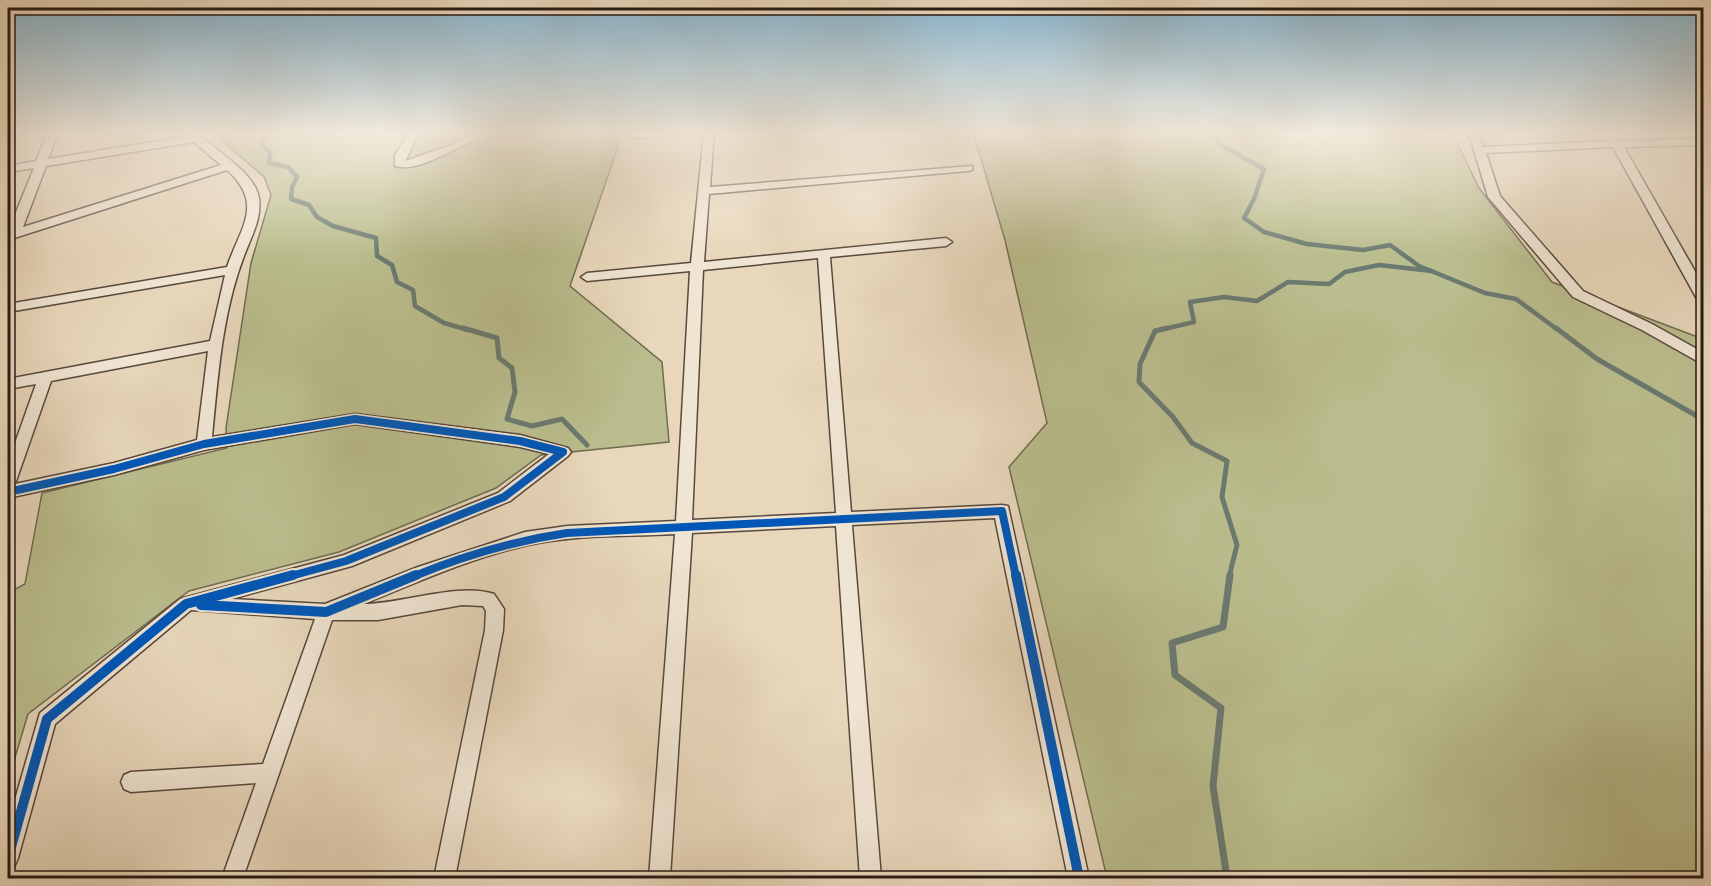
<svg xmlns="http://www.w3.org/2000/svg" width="1711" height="886" viewBox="0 0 1711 886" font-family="Cardo,serif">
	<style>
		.green { fill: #babd8d; stroke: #706c51; stroke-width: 1.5 }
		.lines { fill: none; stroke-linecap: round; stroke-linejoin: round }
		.stream-far2 { stroke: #6b7a70; stroke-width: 4.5 }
		.stream-far1 { stroke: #6b7a70; stroke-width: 5 }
		.stream { stroke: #6b7a70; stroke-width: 7 }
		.street-casing { stroke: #57493e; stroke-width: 3 }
		.street { fill: #f0e5d3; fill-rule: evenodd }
		.cycleway-far1-casing { stroke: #f0e5d3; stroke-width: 11 }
		.cycleway-casing { stroke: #f0e5d3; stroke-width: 14 }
		.cycleway-far1 { stroke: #0057b8; stroke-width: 8 }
		.cycleway { stroke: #0057b8; stroke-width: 10 }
	</style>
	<rect width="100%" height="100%" fill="#e8d7bb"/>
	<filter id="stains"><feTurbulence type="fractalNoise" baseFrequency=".00333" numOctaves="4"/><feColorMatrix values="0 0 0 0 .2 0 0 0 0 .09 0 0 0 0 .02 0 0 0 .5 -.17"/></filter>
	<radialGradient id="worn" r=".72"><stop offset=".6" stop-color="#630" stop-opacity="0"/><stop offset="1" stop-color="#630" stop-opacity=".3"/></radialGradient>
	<g class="green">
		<polygon points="212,132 620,132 618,147 570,286 662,362 669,442 541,455 496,488 339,552 189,591 28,714 8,781 8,593 25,584 42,493 227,448 226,428 251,263 271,195 264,177"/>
		<polygon points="973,132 1452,132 1479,188 1552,282 1703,339 1703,878 1107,878 1009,467 1047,423 1005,240"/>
	</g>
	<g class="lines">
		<g class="stream-far2">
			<polyline points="264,132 262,144 270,153 269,163 288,167 297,177 292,187 291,199 309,205 317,217 333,226 376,238 377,256 392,265 397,282 413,290 415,306 444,323 468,330"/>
			<polyline points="1215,132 1219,144 1264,169 1254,199 1244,218 1264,232 1307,244 1363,250 1390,245 1419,266 1485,293 1516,299 1558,330"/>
			<polyline points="1160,330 1194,322 1190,302 1224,297 1257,301 1288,282 1329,284 1345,272 1379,265 1432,271"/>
		</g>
		<g class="stream-far1">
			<polyline points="463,328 497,338 499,358 512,368 515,392 507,419 532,426 562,419 587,445"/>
			<polyline points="1167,328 1155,331 1140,364 1139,382 1173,417 1192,443 1227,461 1222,497 1237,545 1229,577"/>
			<polyline points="1556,328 1597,359 1704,420"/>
		</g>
		<polyline class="stream" points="1227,878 1213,786 1221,708 1175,675 1172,643 1223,627 1230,575"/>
		<defs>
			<g id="street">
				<path d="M48,132H58L48,159L189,136L186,132H197C214,150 251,170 258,194C264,215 251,237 244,256C222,313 218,377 212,437L355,414L520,435L568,448L571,452L568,456L510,501L352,566L231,599L325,604L418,567L525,532L567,526L676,521L690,271L587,281L581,277L587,273L691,263L704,132H714L710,187L972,166V170L968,171L709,194L704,262L946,238L952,242L946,246L830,257L851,512L1002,505L1008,506L1089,878H1068L995,518L852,525L881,878H860L836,526L692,533L670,878H649L675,534C626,537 572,534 524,546C468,559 416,583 363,604C401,604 460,582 494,594L504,609L503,630L455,878H434L485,630L486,611L483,606L462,605L378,620H332L243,878H222L256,783L131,792L124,789L121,782L124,775L131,772L263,764L315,619L191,610L55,724L18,858L15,865L8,868V824L40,713L180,599L344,555L498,493L549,454L520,447L355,424L204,450L114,475L8,498V463L36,384L8,389V379L210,341L225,275L8,312V304L227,267C240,228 265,204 227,170L8,240V232L34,168L8,172V166L36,161ZM194,142L221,165L23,227L46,166ZM818,258L836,513L692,520L703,270ZM208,351L197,440L114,463L15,484L51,381Z"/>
				<path d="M410,132H420L405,161L449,146L472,134L510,132C502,139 489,136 479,139C455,146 421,173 395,166V155Z"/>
				<polygon points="683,132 678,135 635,138 630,135 634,132"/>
				<polygon points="1466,132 1477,132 1483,147 1610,141 1605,132 1615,132 1620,141 1704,139 1704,145 1624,147 1704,287 1704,303 1697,299 1613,147 1486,153 1500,196 1583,291 1652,324 1704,353 1704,365 1642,330 1573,297 1488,197 1470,137"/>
			</g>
		</defs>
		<use href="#street" class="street-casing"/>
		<use href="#street" class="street"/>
		<defs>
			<g id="cycleway-far1">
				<polyline points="8,492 114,469 204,444 355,419 520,441 563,452 504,497 346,561 287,577"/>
				<path d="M412,577C462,556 513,541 567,533L1002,511L1016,577"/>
			</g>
			<g id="cycleway">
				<polyline points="1016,575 1079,878"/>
				<polyline points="201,605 326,612 416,575"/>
				<polyline points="8,858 47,719 186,604 293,575"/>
			</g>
		</defs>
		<use href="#cycleway-far1" class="cycleway-far1-casing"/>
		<use href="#cycleway" class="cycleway-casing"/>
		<use href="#cycleway-far1" class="cycleway-far1"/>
		<use href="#cycleway" class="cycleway"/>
	</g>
	<linearGradient id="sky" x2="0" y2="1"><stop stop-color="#88b6d0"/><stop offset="0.52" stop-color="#f5ede0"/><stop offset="1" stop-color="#f5ede0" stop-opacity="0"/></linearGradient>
	<rect width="1711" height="256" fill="url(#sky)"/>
	<rect width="1711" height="886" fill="none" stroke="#e8d7bb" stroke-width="30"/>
	<rect x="9" y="9" width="1693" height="868" fill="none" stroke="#271a15" stroke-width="3"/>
	<rect x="15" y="15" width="1681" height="856" fill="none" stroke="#271a15" stroke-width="1.5"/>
	<rect width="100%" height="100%" filter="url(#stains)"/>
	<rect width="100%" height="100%" fill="url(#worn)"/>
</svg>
